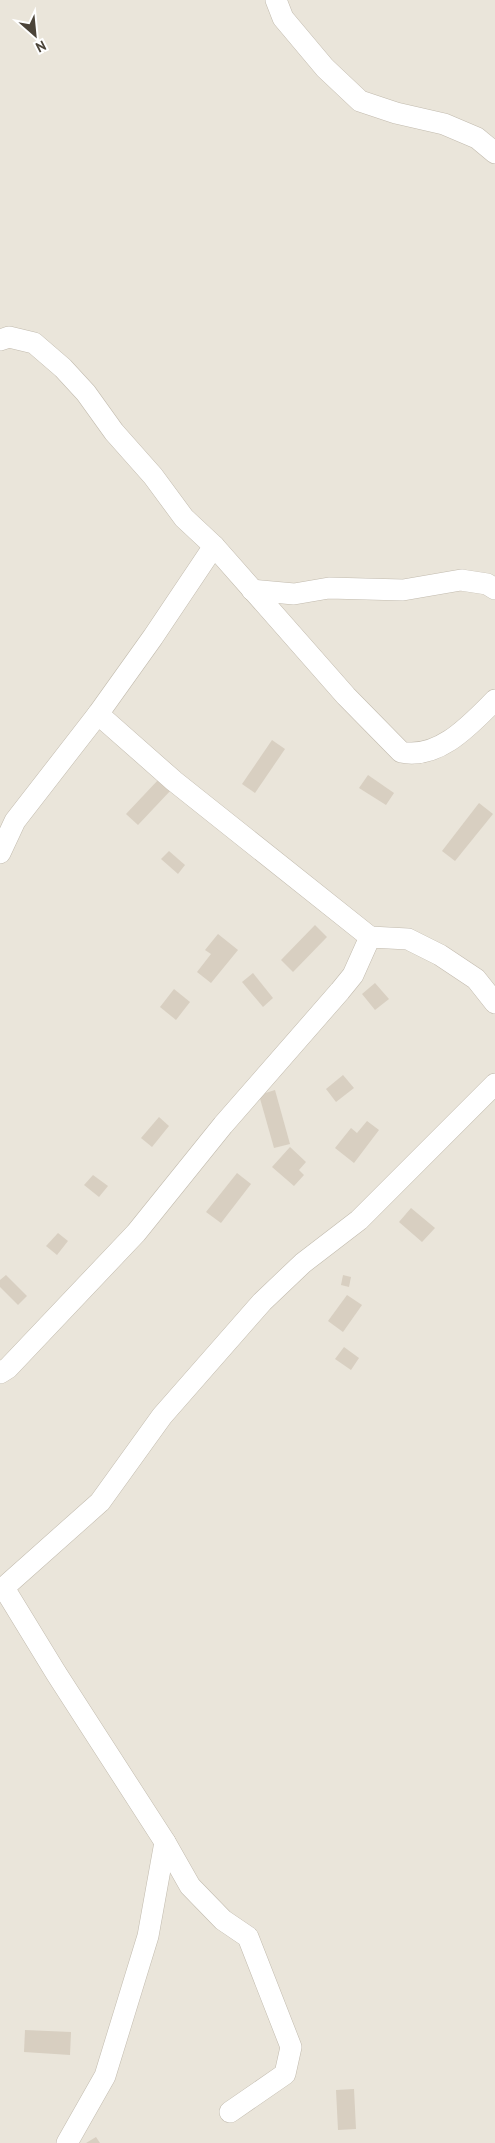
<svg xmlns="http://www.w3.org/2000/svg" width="495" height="2143" viewBox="0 0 495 2143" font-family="'PT Sans',sans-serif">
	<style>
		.residential { fill: #eae5da }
		.building { fill: #d8cfc1 }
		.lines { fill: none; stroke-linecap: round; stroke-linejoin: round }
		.minor-casing { stroke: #c2bbae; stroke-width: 22 }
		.minor { stroke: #fff; stroke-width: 21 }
	</style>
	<rect width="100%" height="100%" fill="#f6f3ec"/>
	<rect class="residential" x="0" y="0" width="495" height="2143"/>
	<g class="building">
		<polygon points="272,740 285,749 255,793 242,784"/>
		<polygon points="368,775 394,793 386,805 359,788"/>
		<polygon points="159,779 171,790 138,825 126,814"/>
		<polygon points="479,803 493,814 455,861 442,851"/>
		<polygon points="169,851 185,865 178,874 161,859"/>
		<polygon points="315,925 327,937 293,972 281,960"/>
		<polygon points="218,934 238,950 211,983 197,972 211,954 205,950"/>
		<polygon points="253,973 273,998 263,1007 242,982"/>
		<polygon points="375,983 389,999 375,1010 362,994"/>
		<polygon points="174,989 190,1002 176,1020 160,1007"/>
		<polygon points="343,1075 354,1088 336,1102 326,1089"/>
		<polygon points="275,1090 290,1144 274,1148 259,1095"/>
		<polygon points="159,1117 169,1126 152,1147 141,1138"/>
		<polygon points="367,1121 379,1130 354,1163 335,1148 351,1128 357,1133"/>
		<polygon points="290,1147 306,1162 299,1170 304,1175 294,1186 272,1167"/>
		<polygon points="237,1173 251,1184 221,1223 206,1212"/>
		<polygon points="93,1175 108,1186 99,1197 84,1185"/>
		<polygon points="411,1208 435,1228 422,1242 399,1222"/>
		<polygon points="58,1233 68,1241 57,1255 46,1246"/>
		<polygon points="6,1275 27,1296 18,1305 0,1287 0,1280"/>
		<polygon points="343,1275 351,1277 349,1287 341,1285"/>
		<polygon points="347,1295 362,1305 343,1332 328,1321"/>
		<polygon points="344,1347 359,1358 351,1370 335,1359"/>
		<polygon points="25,2030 71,2032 70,2055 24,2052"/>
		<polygon points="354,2089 356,2129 338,2130 336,2090"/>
		<polygon points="96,2137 100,2143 86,2143"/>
	</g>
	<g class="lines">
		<defs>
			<g id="minor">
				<polyline points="276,0 283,18 325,68 360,101 396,113 444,124 477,138 495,153"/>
				<path d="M0,340L9,337L34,343L63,368L86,393L114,432L153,476L184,518L214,546L346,696L401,752C439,760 471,724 495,700"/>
				<polyline points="252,590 294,594 329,588 403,590 461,580 487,584 495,589"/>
				<polyline points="98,714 174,781 370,937"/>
				<polyline points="0,853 15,821 98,714 153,637 214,546"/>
				<polyline points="0,1373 8,1368 136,1233 223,1125 340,991 353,975 370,937 408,939 440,955 476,979 495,1003"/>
				<polyline points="4,1588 56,1673 165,1842 190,1886 223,1920 248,1937 291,2047 285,2074 230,2112"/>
				<polyline points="0,1591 100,1502 162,1416 262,1302 303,1263 359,1220 495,1084"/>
				<polyline points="67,2143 105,2076 148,1936 165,1842"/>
			</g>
		</defs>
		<use href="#minor" class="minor-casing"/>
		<use href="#minor" class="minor"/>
	</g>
	<g transform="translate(35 35) rotate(153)" stroke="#ffffff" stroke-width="4" paint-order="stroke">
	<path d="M0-4L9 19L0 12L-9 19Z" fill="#4b4439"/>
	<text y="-8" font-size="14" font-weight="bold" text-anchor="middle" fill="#4b4439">N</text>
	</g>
</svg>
